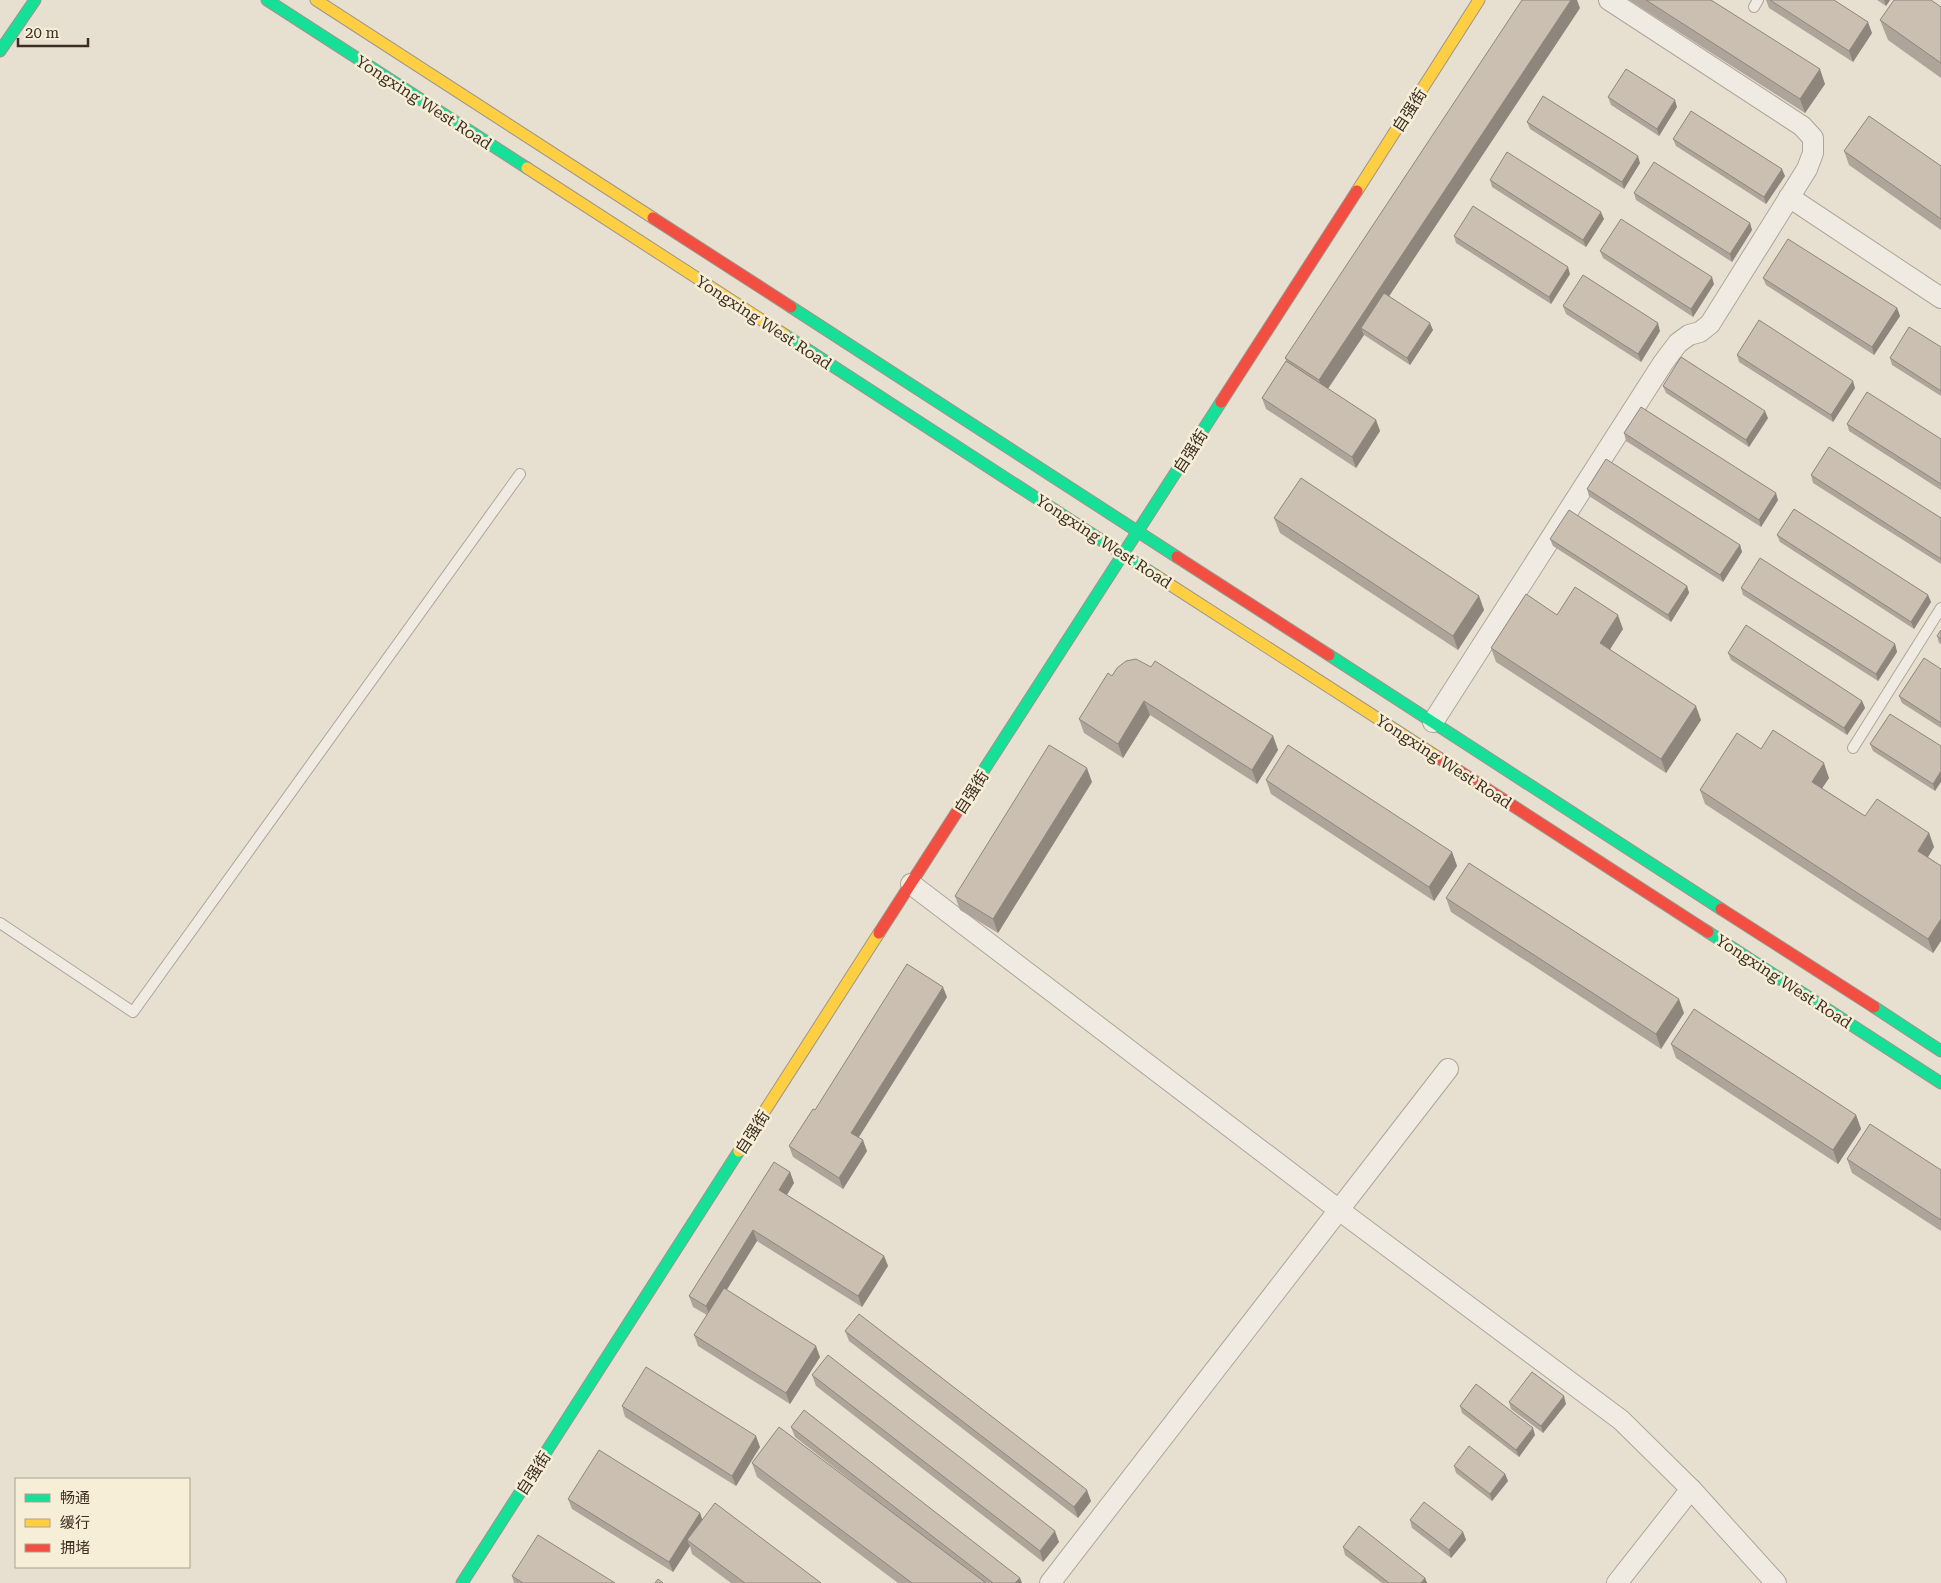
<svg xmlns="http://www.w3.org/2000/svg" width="1941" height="1583" viewBox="0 0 1941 1583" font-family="'Roboto Serif','Noto Sans SC',serif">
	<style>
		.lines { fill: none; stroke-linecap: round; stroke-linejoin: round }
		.lane-casing { stroke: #ada599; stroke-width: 12 }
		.street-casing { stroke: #ada599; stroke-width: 22 }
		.fast-casing { stroke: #9c958a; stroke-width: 13 }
		.slow-casing { stroke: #9c958a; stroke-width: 13 }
		.jam-casing { stroke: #9c958a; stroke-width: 13 }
		.lane { stroke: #efebe3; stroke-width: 10 }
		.street { stroke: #efebe3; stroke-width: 20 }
		.fast { stroke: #16e098; stroke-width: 11 }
		.slow { stroke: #ffcf43; stroke-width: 11 }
		.jam { stroke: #f24e42; stroke-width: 11 }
		.wall { fill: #afa499 }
		.shaded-wall { fill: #8e867d }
		.building { fill: #cbbfb2; stroke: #8e867d }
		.labels { text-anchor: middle; stroke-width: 5; stroke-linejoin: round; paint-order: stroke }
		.street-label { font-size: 16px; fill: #3d2e20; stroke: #f7eed8 }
	</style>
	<rect width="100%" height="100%" fill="#e7e0d1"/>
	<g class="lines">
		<defs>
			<g id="lane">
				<polyline points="1754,7 1758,0"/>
				<polyline points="1853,748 1941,608"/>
				<polyline points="0,923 133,1012 520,474"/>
			</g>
			<g id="street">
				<polyline points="1789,197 1941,298"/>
				<polyline points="1433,722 1663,363 1678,343 1689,335 1700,332 1710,324 1807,169 1813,153 1813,138 1802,126 1609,0"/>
				<polyline points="911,884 1339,1210 1621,1420 1691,1489 1776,1583"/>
				<polyline points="1050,1583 1448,1069"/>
				<polyline points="1617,1583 1691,1489"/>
			</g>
			<g id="fast">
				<polyline points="267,0 527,168"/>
				<polyline points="0,51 35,0"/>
				<polyline points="791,307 1177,557"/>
				<polyline points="785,335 1155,575"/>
				<polyline points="1329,655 1721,909"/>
				<polyline points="980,776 1221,402"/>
				<polyline points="1708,932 1941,1083"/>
				<polyline points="1874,1007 1941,1051"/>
				<polyline points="462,1583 739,1151"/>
			</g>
			<g id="slow">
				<polyline points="316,0 653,218"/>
				<polyline points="527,168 785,335"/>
				<polyline points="1357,191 1479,0"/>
				<polyline points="1155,575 1439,758"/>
				<polyline points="739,1151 879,933"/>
			</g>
			<g id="jam">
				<polyline points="653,218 791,307"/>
				<polyline points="1221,402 1357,191"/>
				<polyline points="1177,557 1329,655"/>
				<polyline points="1439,758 1708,932"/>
				<polyline points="1721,909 1874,1007"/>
				<polyline points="879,933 980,776"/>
			</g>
		</defs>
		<use href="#lane" class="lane-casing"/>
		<use href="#street" class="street-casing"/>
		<use href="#fast" class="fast-casing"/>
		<use href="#slow" class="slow-casing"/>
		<use href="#jam" class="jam-casing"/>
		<use href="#lane" class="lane"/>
		<use href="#street" class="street"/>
		<use href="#fast" class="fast"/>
		<use href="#slow" class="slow"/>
		<use href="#jam" class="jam"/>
	</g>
	<g class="wall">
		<polygon points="1629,0 1711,0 1825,84 1805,113"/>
		<polygon points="1766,0 1834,0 1872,33 1853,62 1769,8"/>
		<polygon points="1877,0 1890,0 1886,6"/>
		<polygon points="1941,7 1941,78 1888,40 1880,20"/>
		<polygon points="1580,8 1389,296 1433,330 1410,365 1364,335 1328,389 1376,420 1380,431 1356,468 1266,409 1262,398 1286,361 1285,358"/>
		<polygon points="1608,97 1677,107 1659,136 1611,105"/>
		<polygon points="1527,122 1640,163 1624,189 1530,129"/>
		<polygon points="1673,139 1785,176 1766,204 1676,146"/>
		<polygon points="1844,151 1941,166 1941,230 1849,165"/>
		<polygon points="1490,180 1604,219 1586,247 1492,187"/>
		<polygon points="1634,193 1750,223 1752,230 1732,262 1636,200"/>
		<polygon points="1454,236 1570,274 1551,304 1456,243"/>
		<polygon points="1600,251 1714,284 1693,317 1603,258"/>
		<polygon points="1763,278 1897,308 1900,316 1874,355 1766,285"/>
		<polygon points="1563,306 1660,331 1641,362 1566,314"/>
		<polygon points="1941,347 1941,396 1892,365 1890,358"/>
		<polygon points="1737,355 1855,388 1833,422 1739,362"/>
		<polygon points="1663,386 1768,418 1749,447 1666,393"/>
		<polygon points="1847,424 1941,439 1941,490 1849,431"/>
		<polygon points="1624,433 1778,500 1761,527 1626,441"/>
		<polygon points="1811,475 1941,518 1941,564 1813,483"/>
		<polygon points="1587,489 1740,545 1742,552 1723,582 1589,496"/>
		<polygon points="1274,518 1479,596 1484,610 1458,650 1280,533"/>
		<polygon points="1777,535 1928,595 1931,602 1914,629 1780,542"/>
		<polygon points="1550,539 1687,586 1689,593 1671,622 1553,546"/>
		<polygon points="1741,588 1895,644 1897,652 1878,681 1743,595"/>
		<polygon points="1557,615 1623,629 1610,649 1701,720 1666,773 1496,662 1491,648"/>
		<polygon points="1941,630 1941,644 1939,643 1937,636"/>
		<polygon points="1728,653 1862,701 1865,708 1847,735 1731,660"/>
		<polygon points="1941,669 1941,728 1902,703 1899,696"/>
		<polygon points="1112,676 1273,736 1278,750 1257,784 1150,715 1123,758 1084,733 1079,719"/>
		<polygon points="1870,744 1941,746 1935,791 1873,751"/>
		<polygon points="1761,749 1829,778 1822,788 1865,816 1929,833 1934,847 1928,857 1941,866 1941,941 1933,953 1705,804 1700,790"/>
		<polygon points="1266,780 1452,852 1457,866 1434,901 1271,794"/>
		<polygon points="1092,782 998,933 960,910 955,896"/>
		<polygon points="1446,898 1684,1013 1661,1049 1451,912"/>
		<polygon points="947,997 859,1137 867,1151 843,1189 793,1157 789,1146 815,1110"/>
		<polygon points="1671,1044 1856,1115 1861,1129 1838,1164 1676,1058"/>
		<polygon points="1847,1159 1941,1170 1941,1231 1852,1173"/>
		<polygon points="790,1172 794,1183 787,1195 884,1256 888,1266 862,1307 757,1241 726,1290 820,1357 790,1404 698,1346 694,1335 707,1315 693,1307 689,1296"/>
		<polygon points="845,1331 1091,1501 1078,1518 849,1341"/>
		<polygon points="812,1375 1059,1542 1043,1562 816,1386"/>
		<polygon points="1509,1402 1566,1404 1543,1433 1511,1409"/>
		<polygon points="622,1406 760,1447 736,1486 625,1417"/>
		<polygon points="1460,1406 1535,1435 1519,1457 1462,1413"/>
		<polygon points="791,1427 1022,1583 898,1583 757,1477 752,1463 885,1507 795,1437"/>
		<polygon points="1454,1466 1505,1474 1508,1481 1492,1501 1456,1473"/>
		<polygon points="568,1499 700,1513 702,1520 821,1583 731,1583 692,1554 690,1546 673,1572 572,1509"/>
		<polygon points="1410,1520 1463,1532 1466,1540 1451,1558 1412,1528"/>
		<polygon points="1343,1547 1425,1578 1427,1583 1382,1583 1345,1555"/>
		<polygon points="512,1576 615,1583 514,1583"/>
	</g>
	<g class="shaded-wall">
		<polygon points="1571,0 1577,0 1580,8 1366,331 1361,328 1364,335 1324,394 1319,380"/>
		<polygon points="1884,0 1890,0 1886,6"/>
		<polygon points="1868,22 1872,33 1853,62 1849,51"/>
		<polygon points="1820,69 1825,84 1805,113 1800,99"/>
		<polygon points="1675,100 1677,107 1659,136 1657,129"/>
		<polygon points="1638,156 1640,163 1624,189 1622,182"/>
		<polygon points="1782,169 1785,176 1766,204 1764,197"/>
		<polygon points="1601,212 1604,219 1586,247 1583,240"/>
		<polygon points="1750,223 1752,230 1732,262 1730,254"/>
		<polygon points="1568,267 1570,274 1551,304 1549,297"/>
		<polygon points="1712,277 1714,284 1693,317 1691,309"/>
		<polygon points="1897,308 1900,316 1874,355 1872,347"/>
		<polygon points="1430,323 1433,330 1410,365 1407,358"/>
		<polygon points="1658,323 1660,331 1641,362 1638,354"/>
		<polygon points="1853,381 1855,388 1833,422 1831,415"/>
		<polygon points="1765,411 1768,418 1749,447 1746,440"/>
		<polygon points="1376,420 1380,431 1356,468 1352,457"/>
		<polygon points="1776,493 1778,500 1761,527 1759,520"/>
		<polygon points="1740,545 1742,552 1723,582 1720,575"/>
		<polygon points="1687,586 1689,593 1671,622 1668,615"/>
		<polygon points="1928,595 1931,602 1914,629 1911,622"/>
		<polygon points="1479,596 1484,610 1458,650 1453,636"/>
		<polygon points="1618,615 1623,629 1605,657 1600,643"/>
		<polygon points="1895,644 1897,652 1878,681 1876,674"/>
		<polygon points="1144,701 1150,715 1123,758 1118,744"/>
		<polygon points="1862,701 1865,708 1847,735 1844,728"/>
		<polygon points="1696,706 1701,720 1666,773 1661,759"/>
		<polygon points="1273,736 1278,750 1257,784 1252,770"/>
		<polygon points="1824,763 1829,778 1817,796 1812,782"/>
		<polygon points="1087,768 1092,782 998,933 993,919"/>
		<polygon points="1941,771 1941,782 1935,791 1933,784"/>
		<polygon points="1929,833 1934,847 1923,865 1918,851"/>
		<polygon points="1452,852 1457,866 1434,901 1429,887"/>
		<polygon points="1941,919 1941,941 1933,953 1928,939"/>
		<polygon points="943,987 947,997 855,1143 851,1133"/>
		<polygon points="1679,999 1684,1013 1661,1049 1656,1034"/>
		<polygon points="1856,1115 1861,1129 1838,1164 1833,1150"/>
		<polygon points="863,1140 867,1151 843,1189 839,1178"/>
		<polygon points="790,1172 794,1183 783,1201 779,1190"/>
		<polygon points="753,1230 757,1241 710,1317 706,1306"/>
		<polygon points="884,1256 888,1266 862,1307 858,1296"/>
		<polygon points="816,1346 820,1357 790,1404 786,1393"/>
		<polygon points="1564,1396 1566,1404 1543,1433 1541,1426"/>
		<polygon points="1533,1428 1535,1435 1519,1457 1516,1450"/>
		<polygon points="756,1436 760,1447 736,1486 732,1476"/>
		<polygon points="1505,1474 1508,1481 1492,1501 1490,1494"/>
		<polygon points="1087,1490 1091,1501 1078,1518 1074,1507"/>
		<polygon points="700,1513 704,1524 687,1540 690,1546 673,1572 669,1562"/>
		<polygon points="1055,1531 1059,1542 1043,1562 1040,1551"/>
		<polygon points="1463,1532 1466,1540 1451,1558 1449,1550"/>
		<polygon points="1020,1578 1022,1583 1015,1583"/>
		<polygon points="1425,1578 1427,1583 1421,1583"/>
	</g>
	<g class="building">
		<polygon points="1522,0 1571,0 1319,380 1285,358"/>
		<polygon points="1646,0 1711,0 1820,69 1800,99"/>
		<polygon points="1770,0 1834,0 1868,22 1849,51"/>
		<polygon points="1894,0 1931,0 1941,7 1941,63 1880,20"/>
		<polygon points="1626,69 1675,100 1657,129 1608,97"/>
		<polygon points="1543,96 1638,156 1622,182 1527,122"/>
		<polygon points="1691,111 1782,169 1764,197 1673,139"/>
		<polygon points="1869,116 1941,166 1941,219 1844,151"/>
		<polygon points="1507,152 1601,212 1583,240 1490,180"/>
		<polygon points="1654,162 1750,223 1730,254 1634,193"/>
		<polygon points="1473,206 1568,267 1549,297 1454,236"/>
		<polygon points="1621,219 1712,277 1691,309 1600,251"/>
		<polygon points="1788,239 1897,308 1872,347 1763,278"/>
		<polygon points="1583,275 1658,323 1638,354 1563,306"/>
		<polygon points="1384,293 1430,323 1407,358 1361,328"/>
		<polygon points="1759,320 1853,381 1831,415 1737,355"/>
		<polygon points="1909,327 1941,347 1941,391 1890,358"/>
		<polygon points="1681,357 1765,411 1746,440 1663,386"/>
		<polygon points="1286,361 1376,420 1352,457 1262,398"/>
		<polygon points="1867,392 1941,439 1941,484 1847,424"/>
		<polygon points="1641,407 1776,493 1759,520 1624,433"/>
		<polygon points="1829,447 1941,518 1941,559 1811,475"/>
		<polygon points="1606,459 1740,545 1720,575 1587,489"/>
		<polygon points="1301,478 1479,596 1453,636 1274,518"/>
		<polygon points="1794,509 1928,595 1911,622 1777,535"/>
		<polygon points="1569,510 1687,586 1668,615 1550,539"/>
		<polygon points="1760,558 1895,644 1876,674 1741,588"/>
		<polygon points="1575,587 1618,615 1600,643 1696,706 1661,759 1491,648 1526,594 1557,615"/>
		<polygon points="1746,625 1862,701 1844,728 1728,653"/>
		<polygon points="1941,630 1941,639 1937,636"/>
		<polygon points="1924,658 1941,669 1941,723 1899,696"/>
		<polygon points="1136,659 1151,667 1155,661 1273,736 1252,770 1144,701 1118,744 1079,719 1108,673 1112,676 1117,668 1126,661"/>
		<polygon points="1890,714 1941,746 1941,771 1933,784 1870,744"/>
		<polygon points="1773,730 1824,763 1812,782 1865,816 1877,799 1929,833 1918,851 1941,866 1941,919 1928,939 1700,790 1737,733 1761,749"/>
		<polygon points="1049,745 1087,768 993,919 955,896"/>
		<polygon points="1288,745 1452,852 1429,887 1266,780"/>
		<polygon points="1469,863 1679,999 1656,1034 1446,898"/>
		<polygon points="907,964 943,987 851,1133 863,1140 839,1178 789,1146 813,1109 815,1110"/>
		<polygon points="1694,1009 1856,1115 1833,1150 1671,1044"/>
		<polygon points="1870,1124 1941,1170 1941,1220 1847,1159"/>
		<polygon points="774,1162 790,1172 779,1190 884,1256 858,1296 753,1230 706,1306 689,1296"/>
		<polygon points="724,1288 816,1346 786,1393 694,1335"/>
		<polygon points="859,1314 1087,1490 1074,1507 845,1331"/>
		<polygon points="828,1355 1055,1531 1040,1551 812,1375"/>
		<polygon points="646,1367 756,1436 732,1476 622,1406"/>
		<polygon points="1532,1372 1564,1396 1541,1426 1509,1402"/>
		<polygon points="1476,1384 1533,1428 1516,1450 1460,1406"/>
		<polygon points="804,1410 1020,1578 1015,1583 993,1583 791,1427"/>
		<polygon points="779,1427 986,1583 912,1583 752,1463"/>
		<polygon points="1469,1446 1505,1474 1490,1494 1454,1466"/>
		<polygon points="599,1450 700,1513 669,1562 568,1499"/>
		<polygon points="1424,1502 1463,1532 1449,1550 1410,1520"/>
		<polygon points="715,1503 821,1583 745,1583 687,1540"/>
		<polygon points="1359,1526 1425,1578 1421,1583 1389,1583 1343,1547"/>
		<polygon points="538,1535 615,1583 523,1583 512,1576"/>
		<polygon points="658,1579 663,1583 655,1583"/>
	</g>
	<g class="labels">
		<g class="street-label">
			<text transform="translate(424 102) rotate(33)" y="6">Yongxing West Road</text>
			<text transform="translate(1409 110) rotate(-57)" y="6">自强街</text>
			<text transform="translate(764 322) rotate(33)" y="6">Yongxing West Road</text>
			<text transform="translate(1190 451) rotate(-57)" y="6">自强街</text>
			<text transform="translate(1104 541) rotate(33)" y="6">Yongxing West Road</text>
			<text transform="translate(1444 761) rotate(33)" y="6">Yongxing West Road</text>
			<text transform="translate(971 792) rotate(-57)" y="6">自强街</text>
			<text transform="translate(1784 981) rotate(33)" y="6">Yongxing West Road</text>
			<text transform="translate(752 1132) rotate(-57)" y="6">自强街</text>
			<text transform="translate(533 1473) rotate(-57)" y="6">自强街</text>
		</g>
	</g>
	<rect x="15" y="1478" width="175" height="90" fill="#f7eed8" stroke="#ada18e"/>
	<rect x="25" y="1494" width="25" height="8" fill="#16e098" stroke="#ada18e"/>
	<text x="60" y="1503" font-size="15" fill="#3d2e20">畅通</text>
	<rect x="25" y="1519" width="25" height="8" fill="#ffcf43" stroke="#ada18e"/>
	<text x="60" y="1528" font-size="15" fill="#3d2e20">缓行</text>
	<rect x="25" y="1544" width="25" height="8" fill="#f24e42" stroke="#ada18e"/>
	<text x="60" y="1553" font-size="15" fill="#3d2e20">拥堵</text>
	<path d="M18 38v8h70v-8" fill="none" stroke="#3d2e20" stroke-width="2.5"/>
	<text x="25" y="38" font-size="15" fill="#3d2e20" stroke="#f7eed8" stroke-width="4" paint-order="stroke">20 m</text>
</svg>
